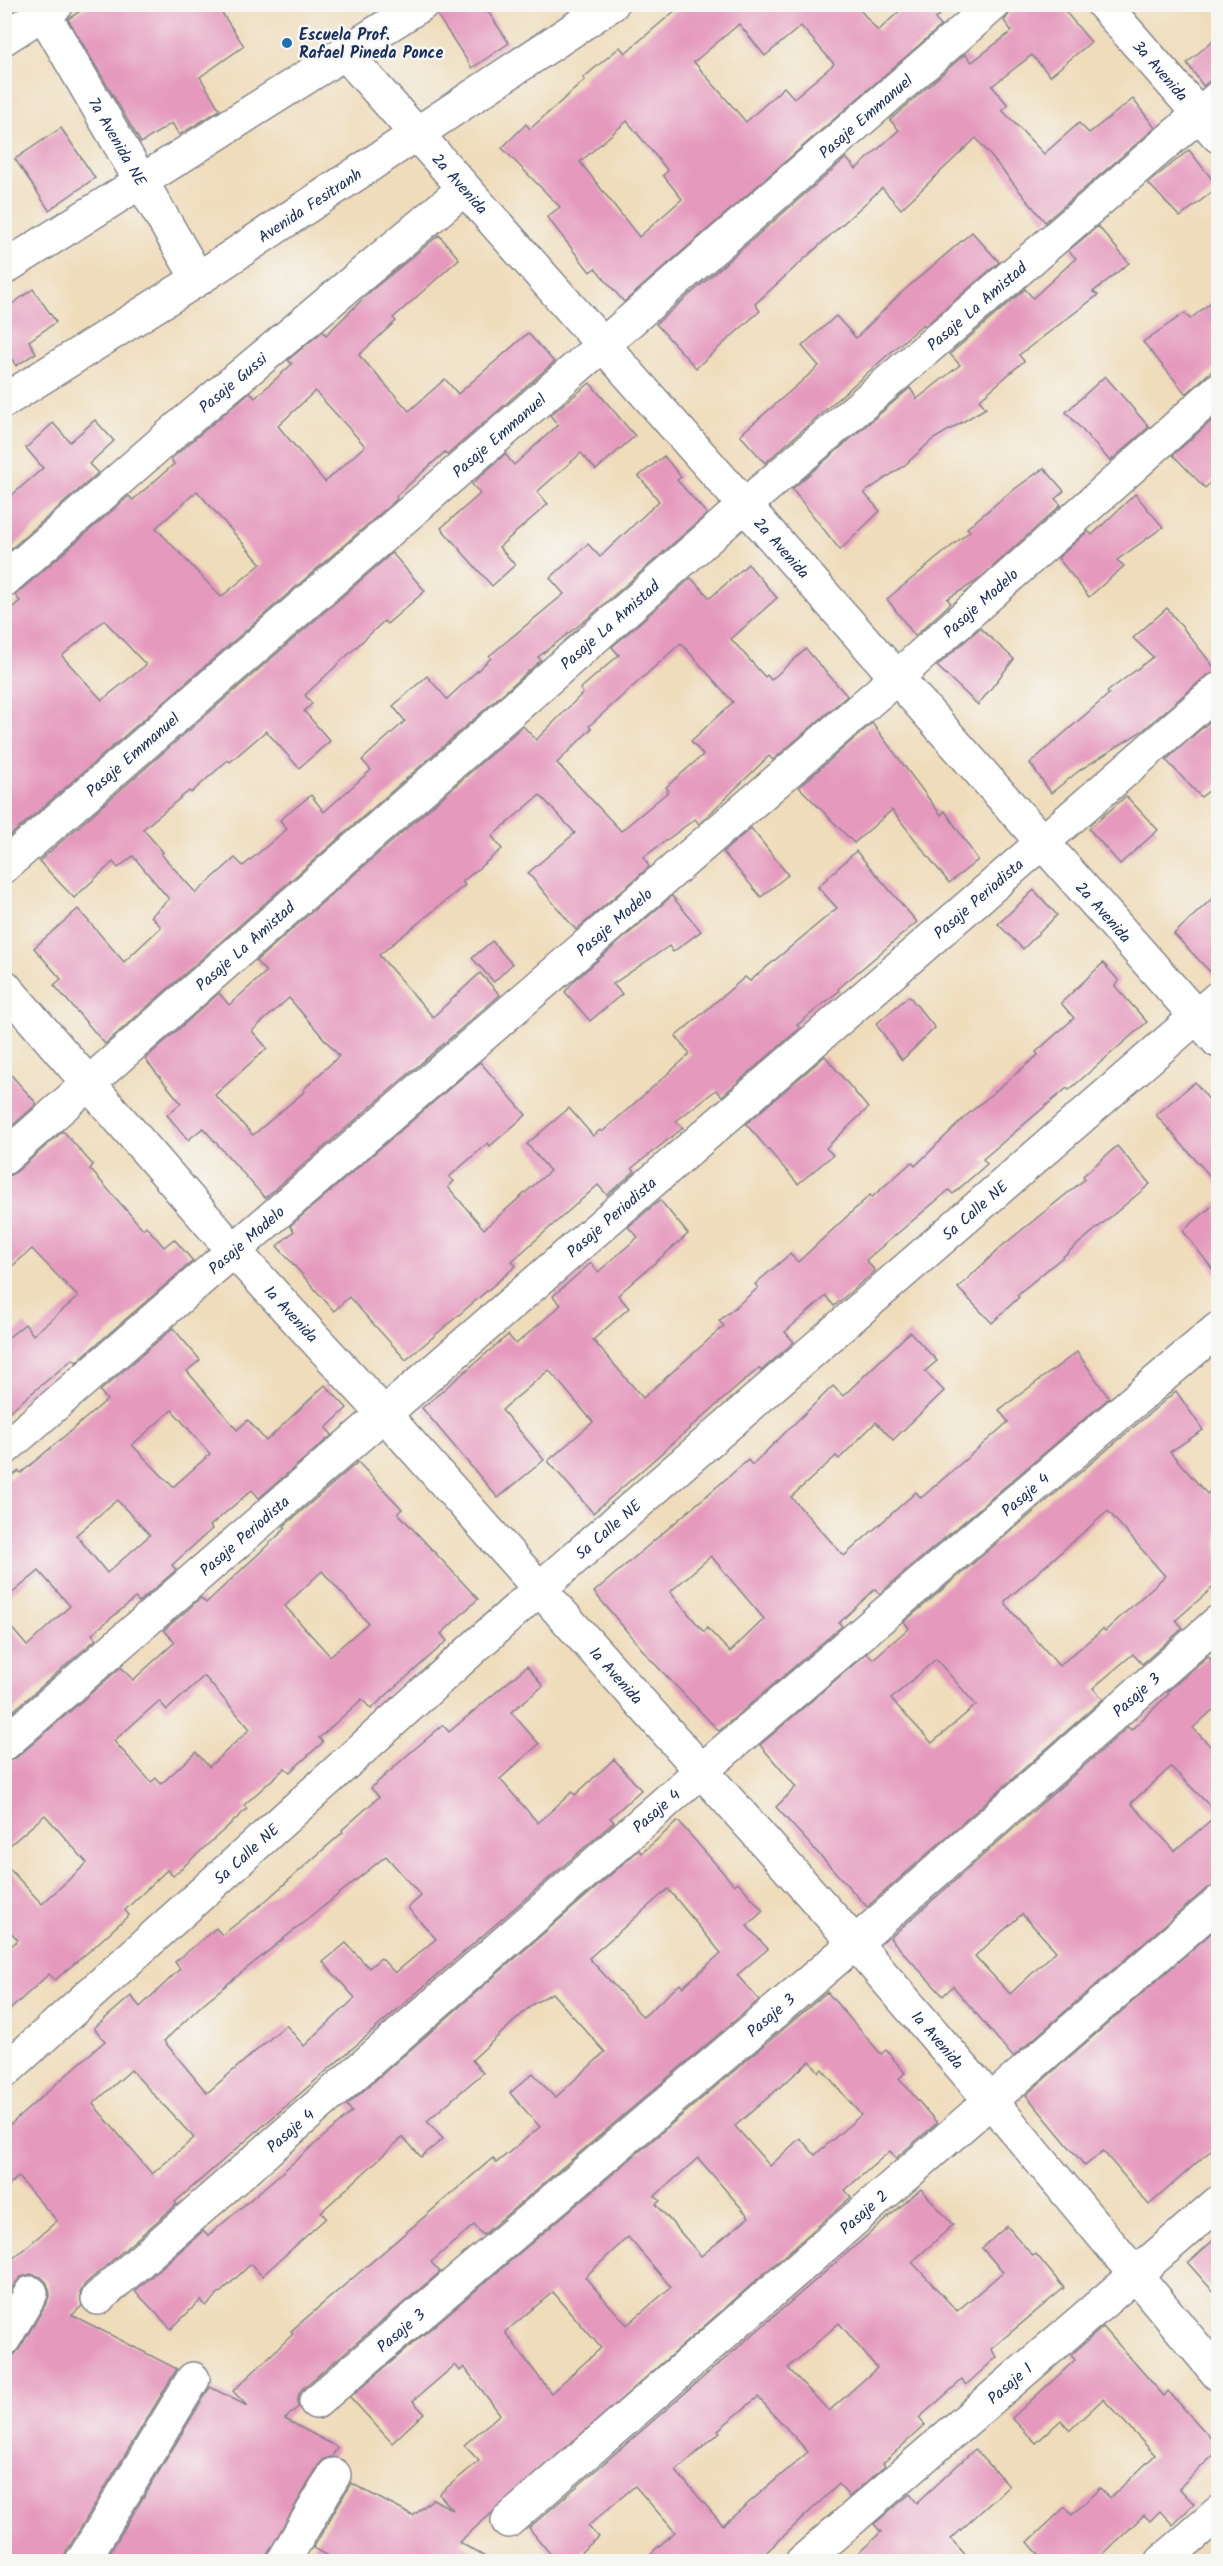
<svg xmlns="http://www.w3.org/2000/svg" width="1223" height="2566" viewBox="0 0 1223 2566" font-family="Kalam,sans-serif">
	<style>
		.building { fill: #e599bd; fill-rule: evenodd }
		.lines { fill: none; stroke-linecap: round; stroke-linejoin: round }
		.minor-casing { stroke: #85868c; stroke-width: 36 }
		.minor { stroke: #fff; stroke-width: 33 }
		.poi-dot { fill: #1f6fb2; stroke: #f6f6f2; stroke-width: 2 }
		.labels { text-anchor: middle; stroke-width: 5; stroke-linejoin: round; paint-order: stroke }
		.poi-label { font-size: 16px; font-weight: bold; fill: #1b2f5e; stroke: #f6f6f2; text-anchor: start }
		.street-label { font-size: 16px; fill: #1b2f5e; stroke: #f6f6f2 }
	</style>
	<rect width="100%" height="100%" fill="#f6f6f2"/>
	<filter id="ink" filterUnits="userSpaceOnUse"><feTurbulence type="fractalNoise" baseFrequency=".0167" numOctaves="2"/><feDisplacementMap in="SourceGraphic" scale="12" xChannelSelector="R" yChannelSelector="G"/><feConvolveMatrix kernelMatrix="1 2 1 2 8 2 1 2 1" color-interpolation-filters="sRGB"/></filter>
	<filter id="wash" filterUnits="userSpaceOnUse"><feTurbulence type="fractalNoise" baseFrequency=".008" numOctaves="4" result="noise"/><feDisplacementMap in="SourceGraphic" scale="24" xChannelSelector="R" yChannelSelector="G"/><feGaussianBlur stdDeviation="1.35" result="paint"/><feColorMatrix in="noise" values="0 0 0 0 0 0 0 0 0 0 0 0 0 0 0 0 0 1.4 0 .05"/><feComposite in="paint" operator="in"/></filter>
	<g filter="url(#wash)">
		<rect width="100%" height="100%" fill="#efdcba"/>
		<g id="blocks">
			<g class="building">
				<polygon points="91,4 216,4 244,46 200,77 220,110 179,135 172,123 141,143 68,19"/>
				<polygon points="441,4 483,4 509,43 472,68 437,15"/>
				<path d="M683,4H855L878,31L907,4H952L935,19L941,26L624,302L595,268L590,272L547,217L560,207L502,148L526,124L530,129L585,80L583,78L620,47L625,53ZM739,24L765,56L801,26L834,64L794,98L784,87L746,122L694,62ZM627,121L668,171L663,175L682,199L639,237L580,162Z"/>
				<polygon points="1012,4 1059,4 1091,42 1050,76 1032,55 992,86 1008,105 1002,110 1044,154 1079,123 1089,133 1133,99 1155,128 1045,222 976,138 901,209 882,188 755,304 760,311 696,368 656,324 846,158 856,169 899,130 890,120 965,54 972,62 1012,31 1004,21 1011,11"/>
				<polygon points="1218,36 1218,74 1203,86 1187,63"/>
				<polygon points="61,128 95,178 49,210 15,159"/>
				<polygon points="1189,150 1218,187 1180,217 1148,183"/>
				<polygon points="1098,226 1129,263 1093,292 1098,295 1019,355 1024,361 979,400 986,408 932,440 905,465 864,493 880,511 840,550 792,489 910,388 917,399 960,365 950,354 1025,289 1033,298 1076,258 1068,251"/>
				<polygon points="972,232 999,262 925,326 923,324 765,463 740,435 819,366 802,346 836,316 856,338 901,293"/>
				<path d="M439,235L459,259L393,318L396,321L359,355L409,411L445,379L458,394L528,333L554,362L447,455L445,452L396,496L397,499L4,841V615L20,601L15,595L129,496L133,500L174,464L171,459L250,392L255,398L292,364L288,360L323,331L326,335L372,290ZM315,391L365,446L325,482L278,426ZM197,491L261,564L221,597L156,528ZM104,620L146,665L102,700L62,656Z"/>
				<polygon points="33,289 56,322 29,341 36,353 16,366 9,354 4,358 4,302 8,307"/>
				<polygon points="1218,297 1218,365 1186,394 1143,342 1185,313 1190,319"/>
				<polygon points="1105,376 1149,427 1110,461 1066,412"/>
				<polygon points="590,383 635,436 596,470 581,453 537,492 548,504 499,547 515,565 492,586 441,528 480,494 472,484 505,454 514,465 558,425 550,415"/>
				<polygon points="1218,415 1218,475 1205,488 1173,455"/>
				<polygon points="95,420 114,441 89,464 98,473 4,555 4,502 43,468 26,448 53,423 70,442"/>
				<polygon points="664,456 681,477 677,480 707,514 587,619 538,657 541,660 105,1044 54,985 61,979 34,948 78,909 124,962 161,927 151,916 169,899 133,856 118,868 113,862 74,898 39,861 392,553 425,591 387,624 384,621 305,695 312,704 304,711 330,741 299,768 266,731 230,762 228,760 191,793 189,791 143,829 163,852 161,854 196,893 235,858 243,866 287,829 280,820 311,795 324,812 371,770 362,760 405,721 393,706 427,676 447,699 491,658 489,656 564,594 550,578 588,544 600,557 659,501 639,476"/>
				<polygon points="1044,468 1064,491 1055,499 1061,505 977,581 947,599 951,603 915,636 887,599 970,531 967,528 1009,493"/>
				<polygon points="1135,494 1163,527 1117,560 1124,566 1089,597 1058,558 1088,531 1092,535"/>
				<path d="M748,564L777,598L731,639L765,677L767,675L771,680L806,649L847,696L773,760L769,756L699,824L695,819L644,857L649,867L576,930L528,873L575,833L540,795L492,836L502,849L462,882L465,885L379,955L433,1017L480,973L500,995L265,1198L203,1128L188,1140L167,1115L181,1103L145,1059L219,993L229,1005L266,972L256,961L523,726L536,740L583,693L580,689L619,655L612,647L691,578L710,598ZM681,643L733,702L691,741L703,755L666,787L669,791L621,831L557,763L591,729L589,726ZM289,998L339,1056L304,1089L305,1091L253,1135L215,1095L267,1048L252,1031Z"/>
				<polygon points="1167,608 1218,672 1206,676 1142,731 1080,770 1051,793 1030,763 1109,694 1107,692 1153,657 1133,638"/>
				<polygon points="980,628 1014,659 978,705 937,666"/>
				<polygon points="1218,714 1218,784 1201,797 1166,760"/>
				<polygon points="872,723 941,815 945,811 978,860 949,883 892,810 854,843 799,787"/>
				<polygon points="1126,796 1158,830 1120,864 1089,829"/>
				<polygon points="751,828 788,875 761,897 723,852"/>
				<polygon points="856,851 917,922 838,989 839,991 797,1025 800,1028 722,1096 716,1090 676,1121 683,1128 632,1168 635,1171 607,1195 598,1185 512,1261 516,1266 406,1360 349,1297 334,1311 277,1246 294,1231 290,1226 480,1062 526,1115 490,1146 488,1143 449,1177 454,1181 448,1187 484,1229 550,1171 527,1144 569,1108 593,1136 600,1130 602,1132 690,1054 676,1036 745,977 750,981 837,908 818,887"/>
				<polygon points="1034,890 1057,915 1023,949 998,924"/>
				<polygon points="1218,893 1218,980 1174,934"/>
				<polygon points="672,896 701,931 673,952 669,946 613,984 622,994 590,1021 565,992 574,981"/>
				<polygon points="492,941 512,964 494,982 472,958"/>
				<polygon points="1103,963 1119,981 1115,986 1147,1022 1069,1090 1067,1088 983,1159 987,1164 953,1194 949,1190 866,1260 875,1271 834,1306 826,1296 785,1332 794,1342 761,1371 759,1368 593,1513 548,1461 593,1422 549,1370 502,1410 544,1460 498,1498 422,1408 508,1335 516,1344 561,1305 553,1296 591,1263 598,1272 638,1237 628,1227 660,1200 688,1234 618,1295 629,1308 593,1340 643,1398 724,1326 719,1321 758,1288 755,1284 790,1254 798,1262 870,1195 872,1197 912,1162 915,1166 967,1115 1038,1055 1036,1052 1074,1018 1061,1003"/>
				<polygon points="909,996 935,1028 902,1060 876,1024"/>
				<polygon points="825,1056 868,1108 826,1148 833,1155 798,1184 746,1124"/>
				<polygon points="4,1067 37,1104 13,1125 4,1116"/>
				<polygon points="1195,1082 1218,1111 1218,1185 1156,1115"/>
				<polygon points="63,1131 93,1165 90,1169 143,1229 146,1226 164,1247 174,1239 193,1261 76,1362 73,1359 4,1416 4,1341 25,1324 33,1335 78,1297 32,1249 4,1273 4,1178 16,1172"/>
				<polygon points="1117,1146 1150,1184 1017,1295 1019,1297 992,1323 958,1288 1002,1246 1085,1179 1083,1176"/>
				<polygon points="1218,1201 1218,1276 1183,1231"/>
				<path d="M173,1328L200,1360L187,1371L237,1430L248,1420L266,1441L325,1385L347,1408L326,1428L332,1435L259,1498L252,1490L210,1526L212,1529L172,1565L176,1570L139,1602L135,1598L92,1634L96,1639L4,1719V1619L27,1646L70,1606L39,1571L4,1600V1482L19,1471L21,1473L107,1400L100,1391ZM172,1410L210,1454L173,1487L132,1445ZM117,1500L150,1535L107,1573L76,1535Z"/>
				<path d="M910,1332L937,1361L925,1371L944,1391L893,1440L876,1422L839,1459L836,1456L791,1497L844,1556L916,1492L921,1498L966,1459L1008,1422L999,1410L1077,1352L1109,1398L879,1594L875,1589L839,1623L842,1626L719,1731L651,1660L594,1592L748,1460L752,1465L833,1386L843,1396ZM711,1556L764,1619L730,1652L707,1628L704,1632L670,1592Z"/>
				<path d="M1176,1391L1203,1430L1170,1452L1207,1494L1218,1484V1583L1176,1620L1183,1628L1142,1664L1133,1654L1093,1688L1103,1699L867,1907L776,1807L796,1787L760,1745L867,1653L873,1659L909,1628L904,1622ZM1108,1511L1165,1576L1105,1631L1103,1629L1059,1666L1006,1605L1005,1601ZM936,1659L976,1705L932,1743L891,1699Z"/>
				<path d="M358,1462L402,1509L398,1513L478,1599L441,1634L447,1641L371,1709L362,1699L319,1738L323,1742L290,1772L285,1768L244,1805L247,1809L173,1876L167,1870L125,1910L129,1915L94,1947L55,1980L49,1974L4,2015V1952L18,1940L4,1925V1863L42,1904L87,1863L45,1815L4,1850V1762L16,1758L121,1667L133,1680L175,1642L164,1630L201,1598L206,1603L286,1528L284,1526ZM322,1571L368,1623L330,1656L285,1606ZM204,1676L250,1729L209,1767L196,1752L161,1784L156,1778L151,1782L114,1741L159,1701L167,1710Z"/>
				<path d="M1208,1656L1218,1669V1705L1193,1728L1218,1754V1885L1206,1889L1013,2057L953,1986L943,1996L890,1938L1128,1727L1131,1730L1169,1694L1167,1692ZM1171,1767L1218,1814L1175,1851L1131,1803ZM1022,1914L1056,1951L1010,1994L975,1956Z"/>
				<path d="M527,1666L543,1686L511,1712L539,1744L500,1779L538,1823L572,1792L575,1795L614,1759L641,1790L610,1818L614,1822L175,2202L177,2204L85,2284L80,2293L82,2306L72,2315L177,2369L66,2552L63,2562H4V2358L14,2355L20,2348L47,2302L50,2293L47,2283L41,2277L31,2274L21,2277L15,2283L4,2301V2266L57,2221L18,2177L4,2189V2130L105,2041L94,2028L131,1996L140,2007L180,1969L175,1962L216,1928L222,1935L262,1904L343,1832L342,1830L379,1797L371,1788L411,1752L443,1725L449,1732ZM386,1856L421,1896L408,1908L436,1939L395,1973L381,1958L369,1968L346,1943L323,1962L355,1998L304,2046L286,2025L207,2093L164,2041L204,2003ZM131,2070L194,2138L152,2174L93,2104Z"/>
				<path d="M678,1821L734,1885L738,1882L763,1911L747,1926L768,1949L737,1975L759,2000L483,2235L474,2225L431,2262L440,2272L303,2388L298,2396V2407L285,2419L337,2447L332,2457L324,2459L318,2466L263,2562H104L210,2387L247,2406L233,2391L293,2334L291,2331L493,2158L496,2163L540,2127L510,2093L533,2073L555,2098L605,2052L552,1993L533,2004L472,2060L483,2073L427,2121L443,2139L421,2157L403,2137L321,2212L326,2218L262,2276L251,2264L206,2306L201,2300L171,2329L135,2291L203,2231L208,2236L352,2112L347,2105L639,1850L642,1853ZM668,1889L721,1953L683,1987L680,1984L643,2017L589,1958Z"/>
				<polygon points="1218,1927 1218,2144 1149,2205 1103,2151 1085,2166 1026,2095"/>
				<path d="M827,1992L881,2054L886,2050L905,2073L899,2078L937,2123L896,2158L890,2151L845,2190L851,2197L459,2542L494,2562H338L313,2548L351,2483L413,2516L433,2499L453,2510L439,2494L479,2461L464,2445L500,2414L464,2367L460,2371L455,2365L413,2401L424,2413L392,2443L350,2397ZM810,2061L819,2072L822,2069L861,2115L815,2155L800,2138L770,2166L735,2126ZM698,2158L749,2217L701,2256L656,2204L660,2201L655,2196ZM628,2237L671,2287L627,2325L585,2277ZM553,2292L601,2348L551,2393L505,2332Z"/>
				<path d="M921,2189L953,2225L912,2262L957,2311L1003,2272L982,2248L1007,2226L1033,2256L1036,2254L1064,2288L991,2349L997,2357L966,2385L962,2380L919,2418L925,2425L883,2463L885,2466L849,2497L839,2484L756,2562H641L675,2532L635,2486L588,2526L598,2537L570,2562H557L529,2528ZM839,2323L877,2368L829,2411L788,2368ZM758,2397L808,2452L723,2525L676,2471L720,2432L718,2430Z"/>
				<polygon points="1218,2236 1218,2297 1188,2263"/>
				<polygon points="1103,2327 1164,2396 1168,2391 1218,2446 1218,2451 1179,2488 1194,2504 1173,2525 1160,2511 1150,2521 1144,2515 1095,2562 1045,2562 1028,2542 1065,2507 1072,2515 1100,2488 1110,2498 1155,2455 1103,2399 1070,2430 1061,2420 1036,2443 1012,2418 1075,2360 1071,2355"/>
				<polygon points="975,2449 1009,2486 951,2539 972,2562 849,2562 881,2532 874,2524 910,2494 917,2503"/>
			</g>
		</g>
	</g>
	<g filter="url(#ink)">
		<use href="#blocks" fill-opacity="0" stroke="#85868c" stroke-width="1.5"/>
		<g class="lines">
			<defs>
				<g id="minor">
					<path id="s1" d="M38,4L198,279"/>
					<path id="s2" d="M1103,4L1218,136"/>
					<polyline points="4,38 57,4"/>
					<path id="s3" d="M345,53L1218,1041"/>
					<polyline points="4,268 422,4"/>
					<path id="s4" d="M4,401L198,279L612,4"/>
					<path id="s5" d="M4,580L177,429L464,189"/>
					<path id="s6" d="M4,866L994,4"/>
					<path id="s7" d="M4,986L233,1250L383,1413L855,1943L991,2101L1218,2374"/>
					<path id="s8" d="M4,1158L744,506L1218,98"/>
					<path id="s9" d="M4,1449L896,678L1218,390"/>
					<path id="s10" d="M4,1744L1218,690"/>
					<path id="s11" d="M4,2072L539,1589L1218,998"/>
					<path id="s12" d="M98,2298L701,1771L1218,1329"/>
					<polyline points="4,2339 31,2293"/>
					<path id="s13" d="M316,2402L855,1943L1218,1622"/>
					<path id="s14" d="M508,2521L1218,1903"/>
					<polyline points="82,2562 193,2379"/>
					<polyline points="283,2562 334,2475"/>
					<path id="s15" d="M802,2562L1218,2203"/>
					<polyline points="1162,2562 1218,2513"/>
				</g>
			</defs>
			<use href="#minor" class="minor-casing"/>
			<use href="#minor" class="minor"/>
		</g>
	</g>
	<circle class="poi-dot" cx="287" cy="43" r="6"/>
	<g class="labels">
		<g class="poi-label">
			<text x="299" y="40">Escuela Prof.<tspan x="299" dy="18">Rafael Pineda Ponce</tspan></text>
		</g>
		<g class="street-label">
			<text dy="6" stroke="none"><textPath href="#s2" startOffset="88">3a Avenida</textPath></text>
			<text dy="6" stroke="none"><textPath href="#s6" startOffset="1142">Pasaje Emmanuel</textPath></text>
			<text dy="6" stroke="none"><textPath href="#s1" startOffset="159">7a Avenida NE</textPath></text>
			<text dy="6" stroke="none"><textPath href="#s3" startOffset="174">2a Avenida</textPath></text>
			<text dy="6" stroke="none"><textPath href="#s4" startOffset="363">Avenida Fesitranh</textPath></text>
			<text dy="6" stroke="none"><textPath href="#s8" startOffset="1293">Pasaje La Amistad</textPath></text>
			<text dy="6" stroke="none"><textPath href="#s5" startOffset="302">Pasaje Gussi</textPath></text>
			<text dy="6" stroke="none"><textPath href="#s6" startOffset="656">Pasaje Emmanuel</textPath></text>
			<text dy="6" stroke="none"><textPath href="#s3" startOffset="660">2a Avenida</textPath></text>
			<text dy="6" stroke="none"><textPath href="#s9" startOffset="1292">Pasaje Modelo</textPath></text>
			<text dy="6" stroke="none"><textPath href="#s8" startOffset="807">Pasaje La Amistad</textPath></text>
			<text dy="6" stroke="none"><textPath href="#s6" startOffset="170">Pasaje Emmanuel</textPath></text>
			<text dy="6" stroke="none"><textPath href="#s10" startOffset="1290">Pasaje Periodista</textPath></text>
			<text dy="6" stroke="none"><textPath href="#s3" startOffset="1146">2a Avenida</textPath></text>
			<text dy="6" stroke="none"><textPath href="#s9" startOffset="806">Pasaje Modelo</textPath></text>
			<text dy="6" stroke="none"><textPath href="#s8" startOffset="321">Pasaje La Amistad</textPath></text>
			<text dy="6" stroke="none"><textPath href="#s11" startOffset="1298">5a Calle NE</textPath></text>
			<text dy="6" stroke="none"><textPath href="#s10" startOffset="804">Pasaje Periodista</textPath></text>
			<text dy="6" stroke="none"><textPath href="#s9" startOffset="320">Pasaje Modelo</textPath></text>
			<text dy="6" stroke="none"><textPath href="#s7" startOffset="436">1a Avenida</textPath></text>
			<text dy="6" stroke="none"><textPath href="#s12" startOffset="1227">Pasaje 4</textPath></text>
			<text dy="6" stroke="none"><textPath href="#s11" startOffset="812">5a Calle NE</textPath></text>
			<text dy="6" stroke="none"><textPath href="#s10" startOffset="318">Pasaje Periodista</textPath></text>
			<text dy="6" stroke="none"><textPath href="#s7" startOffset="922">1a Avenida</textPath></text>
			<text dy="6" stroke="none"><textPath href="#s13" startOffset="1083">Pasaje 3</textPath></text>
			<text dy="6" stroke="none"><textPath href="#s12" startOffset="741">Pasaje 4</textPath></text>
			<text dy="6" stroke="none"><textPath href="#s11" startOffset="326">5a Calle NE</textPath></text>
			<text dy="6" stroke="none"><textPath href="#s13" startOffset="597">Pasaje 3</textPath></text>
			<text dy="6" stroke="none"><textPath href="#s7" startOffset="1408">1a Avenida</textPath></text>
			<text dy="6" stroke="none"><textPath href="#s12" startOffset="255">Pasaje 4</textPath></text>
			<text dy="6" stroke="none"><textPath href="#s14" startOffset="471">Pasaje 2</textPath></text>
			<text dy="6" stroke="none"><textPath href="#s13" startOffset="111">Pasaje 3</textPath></text>
			<text dy="6" stroke="none"><textPath href="#s15" startOffset="274">Pasaje 1</textPath></text>
		</g>
	</g>
	<rect width="1223" height="2566" fill="none" stroke="#f6f6f2" stroke-width="24"/>
</svg>
